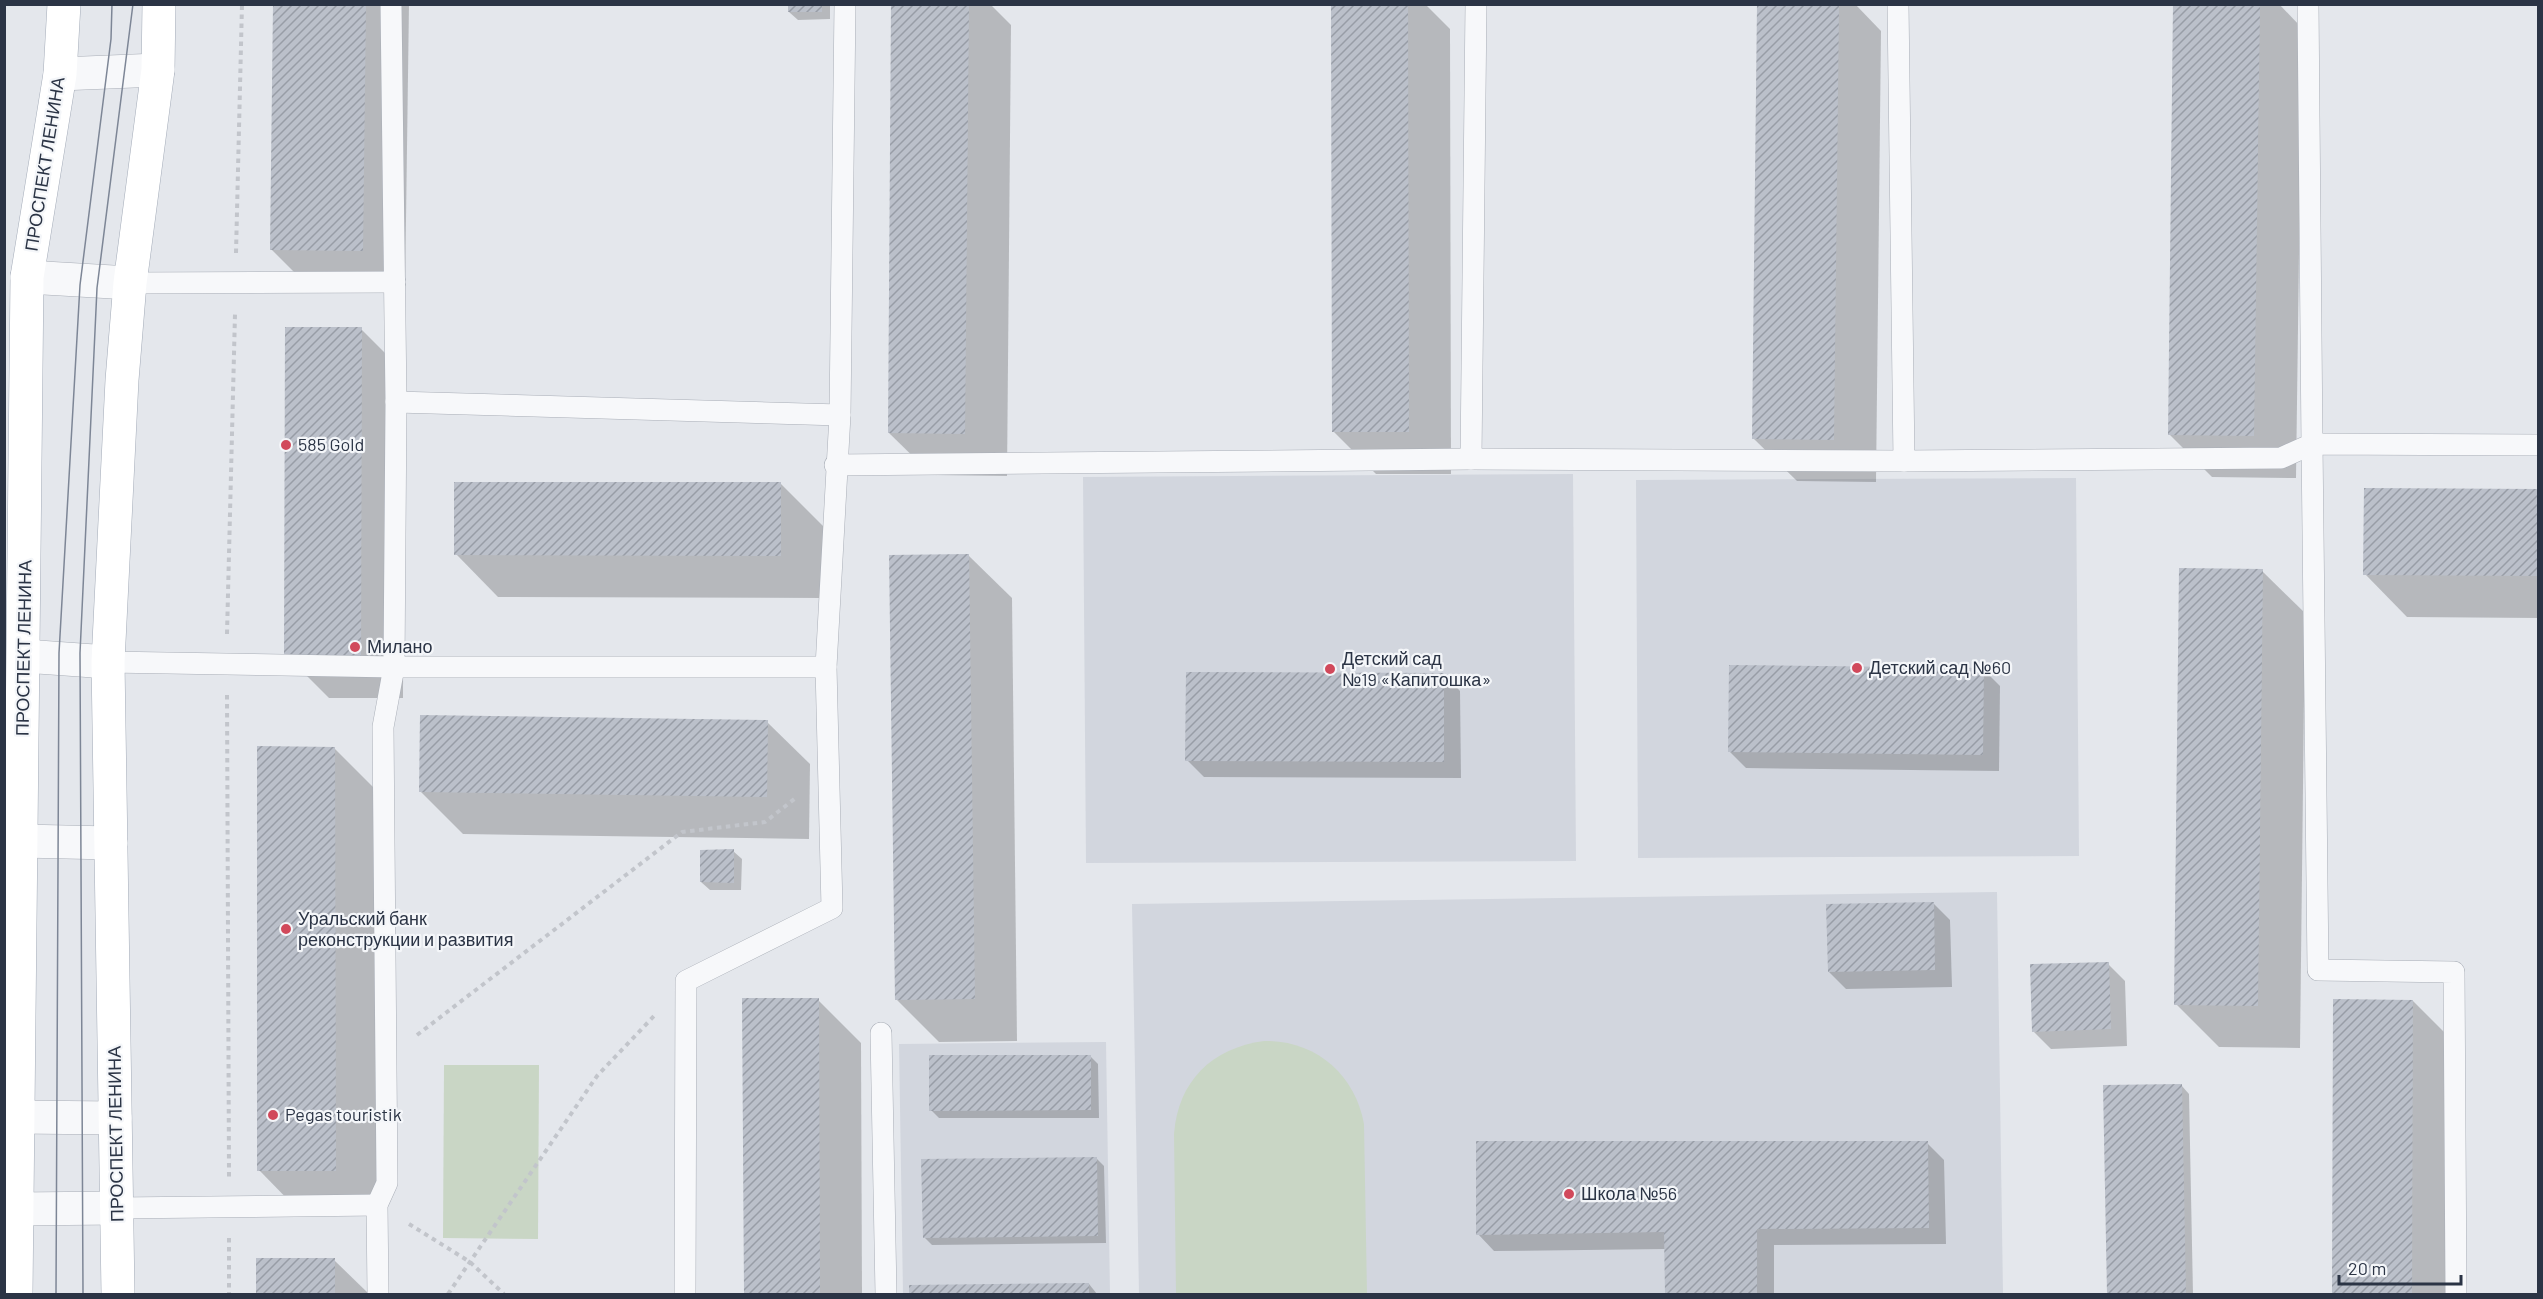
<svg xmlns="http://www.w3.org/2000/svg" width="2543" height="1299" viewBox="0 0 2543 1299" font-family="Barlow,sans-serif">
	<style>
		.built { fill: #d2d6de }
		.pitch { fill: #c9d6c5 }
		.shadow { fill: #0003 }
		.building { fill: url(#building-hatch) }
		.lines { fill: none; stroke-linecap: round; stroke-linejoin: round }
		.service-casing { stroke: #a9aeb7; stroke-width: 22 }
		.minor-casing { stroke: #a9aeb7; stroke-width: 34 }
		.primary-casing { stroke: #a3abb8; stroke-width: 34 }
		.path { stroke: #c2c5cb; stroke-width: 4; stroke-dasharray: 4.5 4.5; stroke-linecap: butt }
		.service { stroke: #f7f8fa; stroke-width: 21 }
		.minor { stroke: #f7f8fa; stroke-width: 33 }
		.primary { stroke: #fff; stroke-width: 33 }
		.tram { stroke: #7d8696; stroke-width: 1.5 }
		.poi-dot { fill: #d1495b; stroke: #f4f6f9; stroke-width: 2 }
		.labels { text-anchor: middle; stroke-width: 4.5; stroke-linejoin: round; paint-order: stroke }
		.street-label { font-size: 18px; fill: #2b3445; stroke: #f4f6f9 }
		.poi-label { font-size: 18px; fill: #2b3445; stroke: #f4f6f9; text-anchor: start }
	</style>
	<defs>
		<pattern id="building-hatch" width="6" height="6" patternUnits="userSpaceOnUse" patternTransform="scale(1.5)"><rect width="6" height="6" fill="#bbc0ca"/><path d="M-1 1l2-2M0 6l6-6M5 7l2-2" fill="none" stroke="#989da6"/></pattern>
	</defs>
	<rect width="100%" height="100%" fill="#e4e7ec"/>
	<g class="built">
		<polygon points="1573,474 1576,861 1086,863 1083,477"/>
		<polygon points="2076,478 2079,856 1638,858 1636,480"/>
		<polygon points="1997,892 2003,1294 1139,1294 1132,904"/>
		<polygon points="1106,1042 1110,1294 903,1294 899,1044"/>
	</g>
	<g class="pitch">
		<path d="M1264,1041C1315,1040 1355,1074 1364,1124L1367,1294H1176L1174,1134C1178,1081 1212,1048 1264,1041Z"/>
		<polygon points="444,1065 539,1065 538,1239 443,1238"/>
	</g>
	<g class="shadow">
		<polygon points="274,4 409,4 405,293 314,292 271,249"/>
		<polygon points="789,4 830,4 830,19 798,20 789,12"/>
		<polygon points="893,4 990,4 1011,25 1007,476 932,475 889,433"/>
		<polygon points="1332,4 1425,4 1450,29 1451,474 1376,474 1333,431"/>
		<polygon points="1758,4 1855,4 1881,31 1876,482 1797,481 1754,439"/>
		<polygon points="2174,4 2279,4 2302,28 2296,478 2212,477 2169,434"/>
		<polygon points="361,329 404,372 403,698 329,698 286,655"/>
		<polygon points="781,484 824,527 823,598 498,597 456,554"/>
		<polygon points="2365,489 2538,490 2538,618 2407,617 2365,574"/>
		<polygon points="969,556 1012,598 1017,1041 939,1042 896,999"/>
		<polygon points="2262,571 2305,613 2300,1048 2219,1047 2176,1004"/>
		<polygon points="1983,669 2000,686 1999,771 1746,768 1729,751"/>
		<polygon points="1444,674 1460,691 1461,778 1204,777 1187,760"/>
		<polygon points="767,722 810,764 809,839 463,834 420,791"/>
		<polygon points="334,748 377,791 378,1213 301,1213 259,1170"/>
		<polygon points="733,851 742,859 741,890 710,890 701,882"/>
		<polygon points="1933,903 1950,920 1952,987 1846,989 1829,972"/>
		<polygon points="2108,964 2125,981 2127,1046 2051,1049 2034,1032"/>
		<polygon points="744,1000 818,1000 861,1043 862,1294 745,1294"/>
		<polygon points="2335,1001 2413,1001 2456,1044 2454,1294 2333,1294"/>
		<polygon points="1090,1056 1098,1064 1099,1118 939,1118 931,1110"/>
		<polygon points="2181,1085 2189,1094 2193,1294 2109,1294 2104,1087"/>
		<polygon points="1927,1143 1944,1160 1946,1244 1774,1245 1774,1294 1666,1294 1666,1249 1494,1251 1478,1234"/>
		<polygon points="1096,1158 1104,1166 1106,1243 932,1245 924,1237"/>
		<polygon points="257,1260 334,1260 369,1294 257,1294"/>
		<polygon points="1089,1284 1097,1294 910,1294 910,1286"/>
	</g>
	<g class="building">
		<polygon points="273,4 366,4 363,251 270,250"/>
		<rect x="788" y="4" width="34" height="8"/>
		<polygon points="891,4 969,4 965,434 888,433"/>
		<polygon points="1331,4 1408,4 1409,432 1332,432"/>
		<polygon points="1757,4 1839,4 1834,440 1752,439"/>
		<polygon points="2173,4 2260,4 2254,436 2168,435"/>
		<polygon points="285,327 362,327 361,656 284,656"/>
		<polygon points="454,482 781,482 781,556 454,555"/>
		<polygon points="2364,488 2538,489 2538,576 2363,575"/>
		<polygon points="969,554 975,999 895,1000 889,555"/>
		<polygon points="2179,568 2263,569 2258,1006 2174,1005"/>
		<polygon points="1729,665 1984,668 1983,755 1728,752"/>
		<polygon points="1186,672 1444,673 1444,762 1185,761"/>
		<polygon points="420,715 768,720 767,797 419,792"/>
		<polygon points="257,746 335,747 336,1171 257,1171"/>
		<polygon points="734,849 734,883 700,882 700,850"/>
		<polygon points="1934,902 1935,970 1828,972 1826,904"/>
		<polygon points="2109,962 2111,1029 2032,1032 2030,964"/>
		<polygon points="742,998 819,998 820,1294 744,1294"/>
		<polygon points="2333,999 2413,1000 2412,1294 2332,1294"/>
		<polygon points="929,1055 1091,1055 1091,1110 929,1111"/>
		<polygon points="2182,1084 2186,1294 2107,1294 2103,1085"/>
		<polygon points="1476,1141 1928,1141 1929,1228 1757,1229 1757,1294 1665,1294 1664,1232 1476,1235"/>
		<polygon points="1097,1157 1098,1236 923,1238 921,1159"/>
		<rect x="256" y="1258" width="79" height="36"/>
		<polygon points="1089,1283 1089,1294 909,1294 909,1285"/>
	</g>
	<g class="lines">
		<defs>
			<g id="service">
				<polyline points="1898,4 1904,461"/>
				<polyline points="130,283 395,282"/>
				<polyline points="396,402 840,415"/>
				<polyline points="1471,459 1476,4"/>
				<polyline points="835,465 1471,459 1904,461 2281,458 2312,444 2308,4"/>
				<polyline points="108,662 394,667 826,667"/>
				<polyline points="881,1033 886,1294"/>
				<polyline points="117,1208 377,1205"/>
				<polyline points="378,1294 377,1205 387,1183 383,727 394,667 396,402 391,4"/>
				<polyline points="685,1294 686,981 832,908 826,667 840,415 845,4"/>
				<polyline points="2456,1294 2454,972 2318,970 2312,444 2538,445"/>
			</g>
			<g id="minor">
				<polyline points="60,74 158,70"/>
				<polyline points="27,277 130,283"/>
				<polyline points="24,656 108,662"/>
				<polyline points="21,841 111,843"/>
				<polyline points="17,1117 115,1118"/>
				<polyline points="16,1209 117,1208"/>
			</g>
			<g id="primary">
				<polyline points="16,1294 27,277 60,74 64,4"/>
				<polyline points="118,1294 108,662 122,380 130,283 158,70 159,4"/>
			</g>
		</defs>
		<use href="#service" class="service-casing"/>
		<use href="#minor" class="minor-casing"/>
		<use href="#primary" class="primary-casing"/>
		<g class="path">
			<polyline points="236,253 242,4"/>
			<polyline points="227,634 235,314"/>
			<polyline points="227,695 229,1177"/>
			<polyline points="417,1035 682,832 765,822 797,797"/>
			<polyline points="409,1224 470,1262 504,1294"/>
			<polyline points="229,1238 229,1294"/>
			<polyline points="448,1294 597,1076 654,1016"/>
		</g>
		<use href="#service" class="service"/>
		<use href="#minor" class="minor"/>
		<use href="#primary" class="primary"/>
		<g class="tram">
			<polyline points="56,1294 59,653 80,285 111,39 112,4"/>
			<polyline points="83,1294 80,653 97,288 133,4"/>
		</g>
	</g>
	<g class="poi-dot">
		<circle cx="286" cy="445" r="6"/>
		<circle cx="355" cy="647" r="6"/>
		<circle cx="1857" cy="668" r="6"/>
		<circle cx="1330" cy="669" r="6"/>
		<circle cx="286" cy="929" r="6"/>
		<circle cx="273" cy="1115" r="6"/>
		<circle cx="1569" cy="1194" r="6"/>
	</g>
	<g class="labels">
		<g class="street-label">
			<text transform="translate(45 164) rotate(-81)" y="6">ПРОСПЕКТ ЛЕНИНА</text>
			<text transform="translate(24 648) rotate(-89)" y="6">ПРОСПЕКТ ЛЕНИНА</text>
			<text transform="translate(116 1134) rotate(-91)" y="6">ПРОСПЕКТ ЛЕНИНА</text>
		</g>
		<g class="poi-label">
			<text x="298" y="451">585 Gold</text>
			<text x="367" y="653">Милано</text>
			<text x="1342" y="665">Детский сад<tspan x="1342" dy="21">№19 «Капитошка»</tspan></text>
			<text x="1869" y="674">Детский сад №60</text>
			<text x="298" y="925">Уральский банк<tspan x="298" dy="21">реконструкции и развития</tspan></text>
			<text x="285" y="1121">Pegas touristik</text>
			<text x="1581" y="1200">Школа №56</text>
		</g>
	</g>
	<rect width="2543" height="1299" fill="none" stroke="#2b3445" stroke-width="12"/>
	<path d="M2339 1275v9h122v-9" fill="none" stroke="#2b3445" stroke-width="3"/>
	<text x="2348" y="1275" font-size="18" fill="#2b3445" stroke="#f4f6f9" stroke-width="4.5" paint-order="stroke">20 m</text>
</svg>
